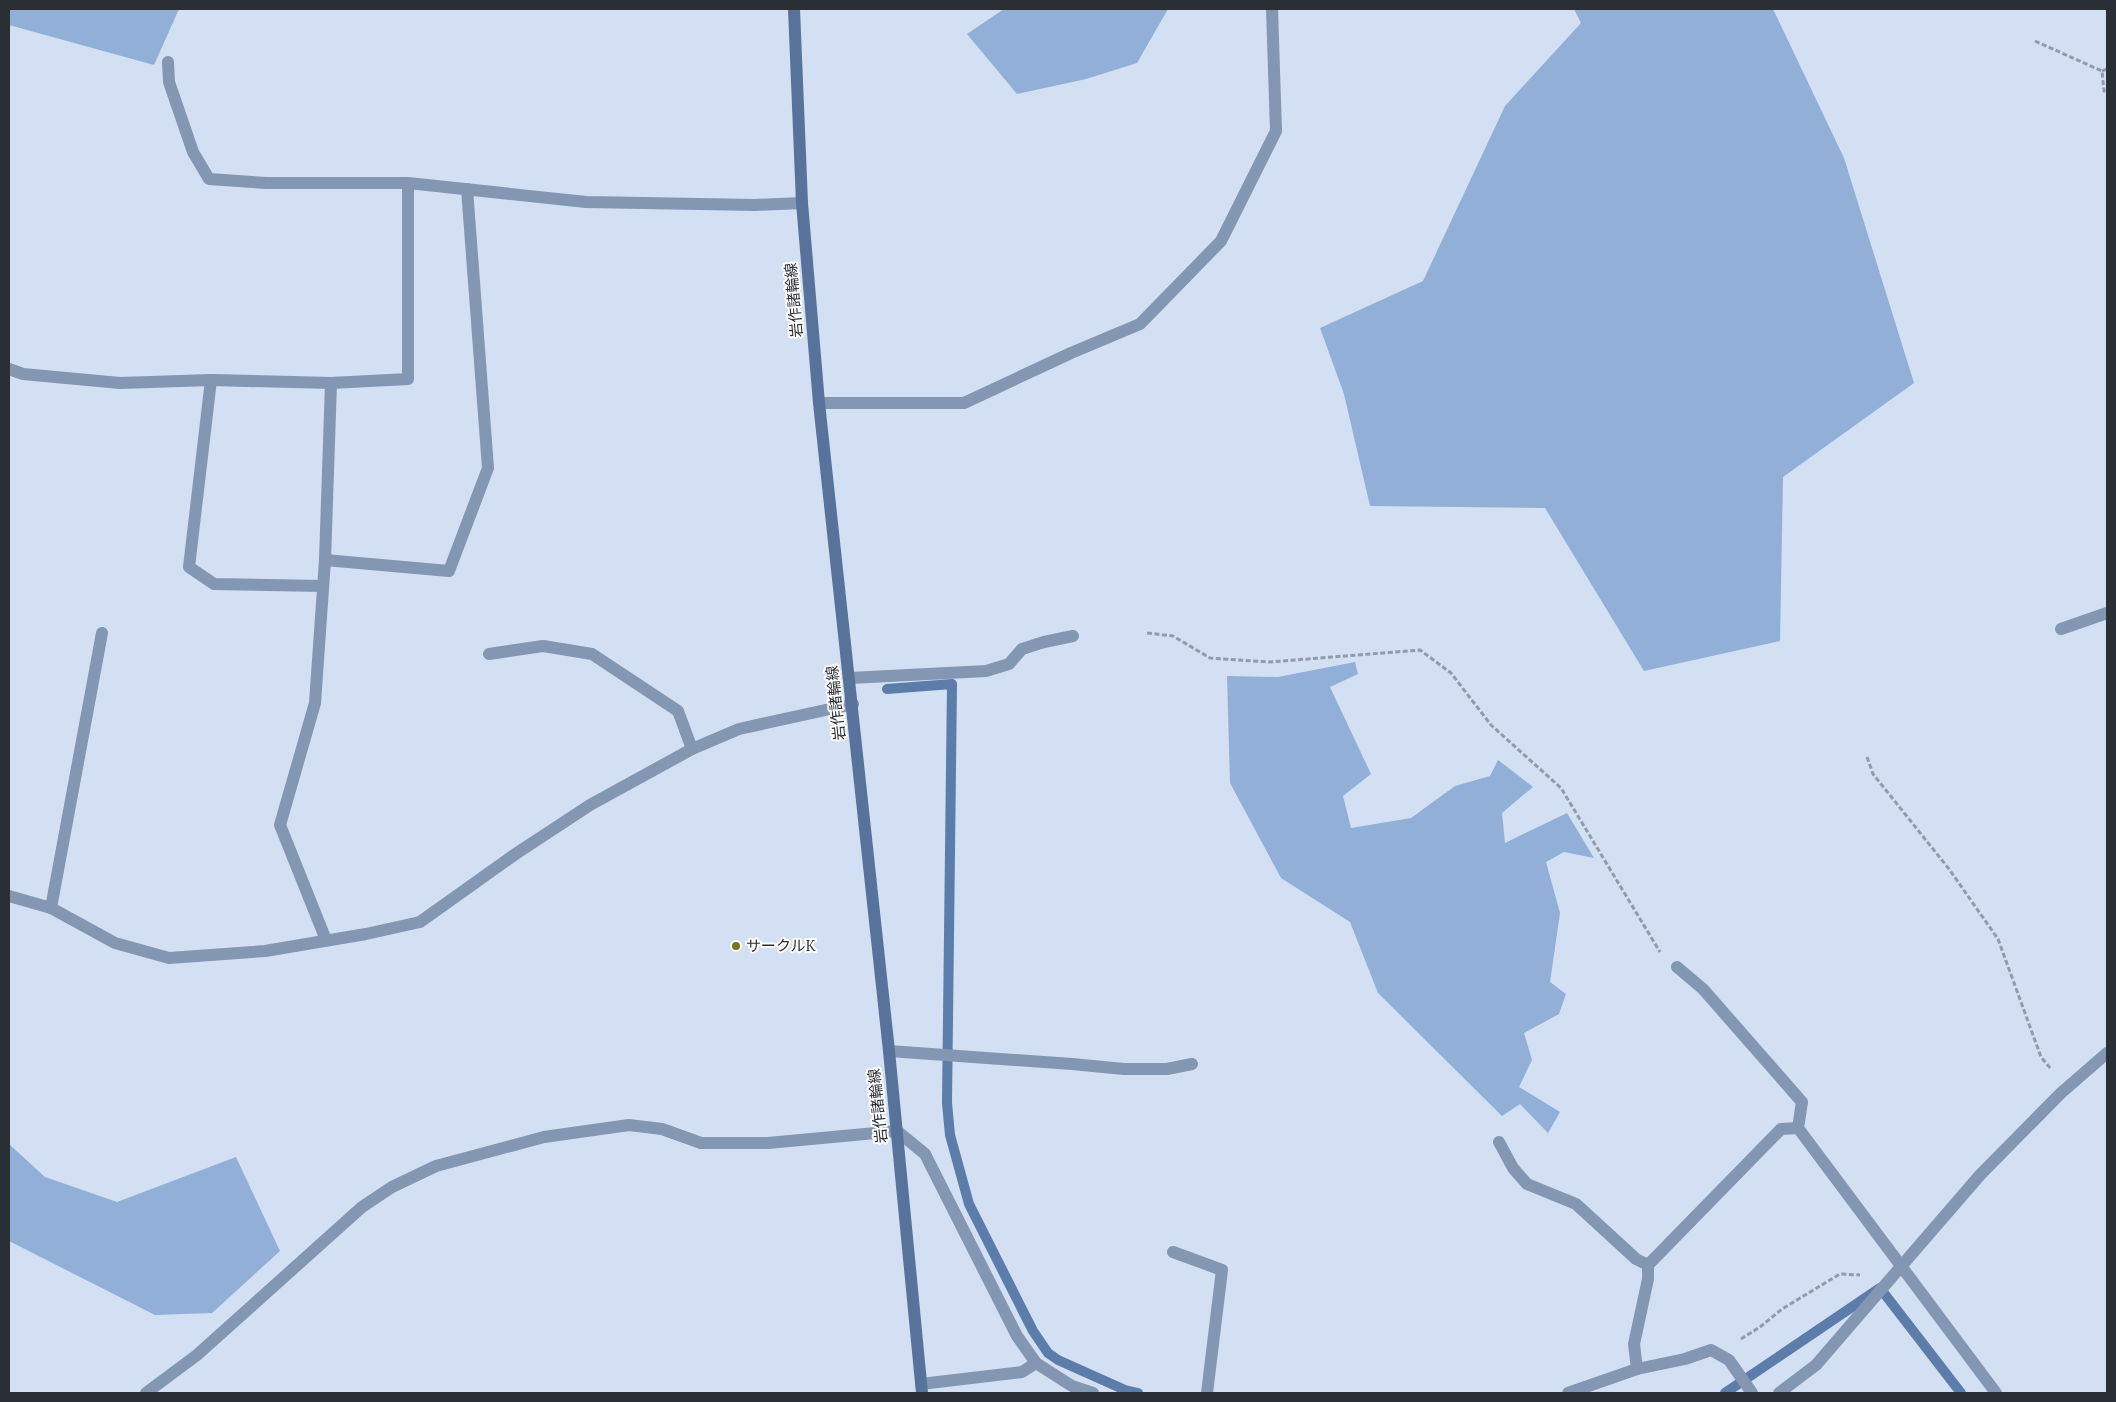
<svg xmlns="http://www.w3.org/2000/svg" width="2116" height="1402" viewBox="0 0 2116 1402" font-family="Lora,'Noto Sans JP',serif">
	<style>
		.green { fill: #92afd8 }
		.lines { fill: none; stroke-linecap: round; stroke-linejoin: round }
		.stream { stroke: #5c7caa; stroke-width: 10 }
		.path { stroke: #929ba9; stroke-width: 3; stroke-dasharray: 5 2.5; stroke-linecap: butt }
		.service { stroke: #8396b2; stroke-width: 12 }
		.minor { stroke: #8396b2; stroke-width: 12 }
		.secondary { stroke: #57739b; stroke-width: 12 }
		.poi-dot { fill: #7a771d; stroke: #fff; stroke-width: 2 }
		.labels { text-anchor: middle; stroke-width: 4; stroke-linejoin: round; paint-order: stroke }
		.street-label { font-size: 15px; fill: #2a2e35; stroke: #fff }
		.poi-label { font-size: 15px; fill: #2a2e35; stroke: #fff; text-anchor: start }
	</style>
	<rect width="100%" height="100%" fill="#d3dff2"/>
	<g class="green">
		<polygon points="9,9 179,9 154,65 9,25"/>
		<polygon points="1004,9 1168,9 1137,63 1086,79 1017,94 967,34"/>
		<polygon points="1574,9 1773,9 1844,158 1914,383 1783,477 1780,641 1644,671 1545,508 1370,506 1344,394 1320,328 1423,281 1505,106 1581,23"/>
		<polygon points="1355,662 1358,674 1330,687 1371,774 1343,796 1351,828 1411,818 1455,786 1490,776 1498,760 1533,787 1502,813 1505,843 1567,813 1594,858 1564,852 1546,862 1560,913 1550,982 1566,994 1559,1014 1524,1033 1532,1060 1519,1087 1560,1112 1548,1133 1520,1104 1502,1116 1378,993 1350,922 1281,878 1230,783 1227,676 1278,677"/>
		<polygon points="9,1144 45,1177 117,1202 236,1157 280,1251 212,1313 155,1315 9,1241"/>
	</g>
	<g class="lines">
		<g class="stream">
			<polyline points="887,689 952,684 947,1103 950,1135 969,1204 1033,1331 1048,1353 1058,1360 1125,1390 1138,1393"/>
			<polyline points="1725,1393 1880,1288 1961,1393"/>
		</g>
		<g class="path">
			<polyline points="2035,41 2102,71 2104,91 2107,93"/>
			<polyline points="2102,71 2107,69"/>
			<polyline points="1147,633 1173,636 1210,658 1270,662 1420,650 1451,673 1491,725 1561,788 1660,952"/>
			<polyline points="1867,757 1873,774 1949,869 1998,939 2041,1057 2051,1069"/>
			<polyline points="1741,1339 1760,1327 1782,1309 1840,1274 1860,1275"/>
		</g>
		<g class="service">
			<polyline points="850,678 986,671 1009,664 1022,649 1044,642 1073,636"/>
			<polyline points="889,1051 1072,1064 1124,1069 1167,1069 1192,1064"/>
			<polyline points="1499,1142 1513,1168 1527,1184 1576,1204 1636,1259 1648,1265"/>
			<polyline points="1173,1252 1222,1270 1207,1393"/>
			<polyline points="1637,1369 1634,1344 1648,1279 1648,1265 1781,1129 1798,1128"/>
		</g>
		<g class="minor">
			<polyline points="168,62 169,82 193,152 209,179 266,183 408,183 586,202 755,205 802,203"/>
			<polyline points="9,369 23,374 120,383 211,380 189,567 214,584 323,586"/>
			<polyline points="211,380 331,383 408,379 408,183"/>
			<polyline points="819,403 964,403 1071,353 1140,324 1221,241 1276,131 1272,9"/>
			<polyline points="325,560 449,571 488,468 467,189"/>
			<polyline points="2061,629 2107,613"/>
			<polyline points="489,654 543,646 592,654 678,711 692,749"/>
			<polyline points="9,896 51,908 115,943 169,958 265,951 366,934 420,922 517,853 590,805 692,749 739,729 853,704"/>
			<polyline points="51,908 102,633"/>
			<polyline points="326,940 280,825 315,703 325,560 331,383"/>
			<polyline points="1677,967 1703,989 1802,1102 1798,1128 1996,1393"/>
			<polyline points="921,1384 1022,1372 1036,1363 1072,1386 1093,1393"/>
			<polyline points="146,1393 197,1355 362,1207 392,1187 436,1166 544,1137 629,1125 662,1129 701,1143 768,1143 897,1131 925,1154 1017,1336 1036,1363"/>
			<polyline points="1568,1393 1637,1369 1685,1359 1711,1350 1729,1360 1752,1393"/>
			<polyline points="1779,1393 1816,1365 1980,1175 2061,1093 2107,1053"/>
		</g>
		<polyline class="secondary" points="794,9 802,203 819,403 889,1051 922,1393"/>
	</g>
	<circle class="poi-dot" cx="736" cy="946" r="5"/>
	<g class="labels">
		<g class="street-label">
			<text transform="translate(794 300) rotate(-95)" y="5">岩作諸輪線</text>
			<text transform="translate(836 703) rotate(-96)" y="5">岩作諸輪線</text>
			<text transform="translate(878 1106) rotate(-96)" y="5">岩作諸輪線</text>
		</g>
		<g class="poi-label">
			<text x="746" y="951">サークルK</text>
		</g>
	</g>
	<rect width="2116" height="1402" fill="none" stroke="#2a2e35" stroke-width="20"/>
</svg>
